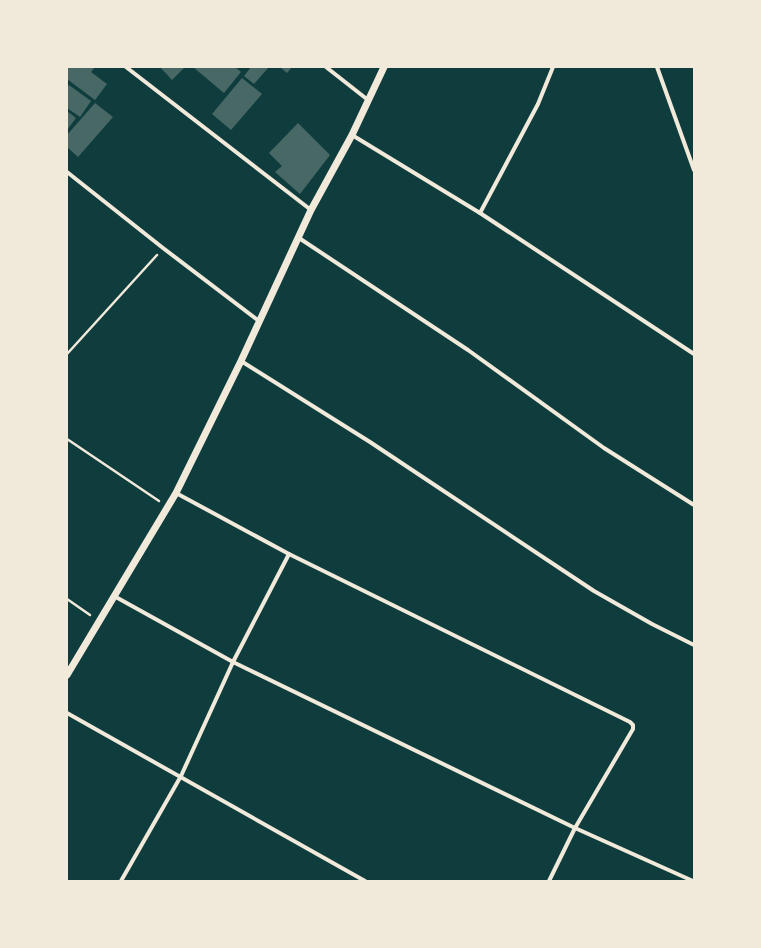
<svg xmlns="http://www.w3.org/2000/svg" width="761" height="948" viewBox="0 0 761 948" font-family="'DejaVu Sans',sans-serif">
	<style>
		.building { fill: #486865 }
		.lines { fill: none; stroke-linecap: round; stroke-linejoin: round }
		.path { stroke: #f1e9da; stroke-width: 2.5 }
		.minor { stroke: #f1e9da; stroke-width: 4 }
		.tertiary { stroke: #f1e9da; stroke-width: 7 }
	</style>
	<rect width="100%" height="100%" fill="#0f3d3e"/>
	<g class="building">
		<polygon points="67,67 95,67 91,72 107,84 95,100 67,79"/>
		<polygon points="160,67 185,67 172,80"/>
		<polygon points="193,67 235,67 241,72 224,93"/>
		<polygon points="251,67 269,67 254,84 244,76"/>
		<polygon points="280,67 292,67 287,73"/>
		<polygon points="242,78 262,94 231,130 212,114"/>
		<polygon points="69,85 91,101 80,117 67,108 67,88"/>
		<polygon points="95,103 113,117 78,157 67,147 67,135"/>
		<polygon points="67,111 76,118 67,130"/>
		<polygon points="298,123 330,155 300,194 275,172 282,166 269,153"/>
	</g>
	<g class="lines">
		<g class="path">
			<polyline points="67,354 157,255"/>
			<polyline points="67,439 159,501"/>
			<polyline points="67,599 90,615"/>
		</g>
		<g class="minor">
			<polyline points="126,67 311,210"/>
			<polyline points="326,67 368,100"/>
			<polyline points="657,67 694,170"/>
			<polyline points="352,135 480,213 694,354"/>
			<polyline points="67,172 163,248 259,321"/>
			<polyline points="480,213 538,104 553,67"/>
			<polyline points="299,238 468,350 604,448 694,505"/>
			<polyline points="241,361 370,442 594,591 652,624 694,645"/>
			<polyline points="176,493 289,554 630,722 633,725 633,729 575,828 549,881"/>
			<polyline points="114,596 233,662 575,828 693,881"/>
			<polyline points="67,713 365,881"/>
			<polyline points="121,881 181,776 233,662 289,554"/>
		</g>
		<polyline class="tertiary" points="67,675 176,493 241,361 311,210 352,135 384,67"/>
	</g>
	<rect width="761" height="948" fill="none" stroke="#f1e9da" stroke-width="136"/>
</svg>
